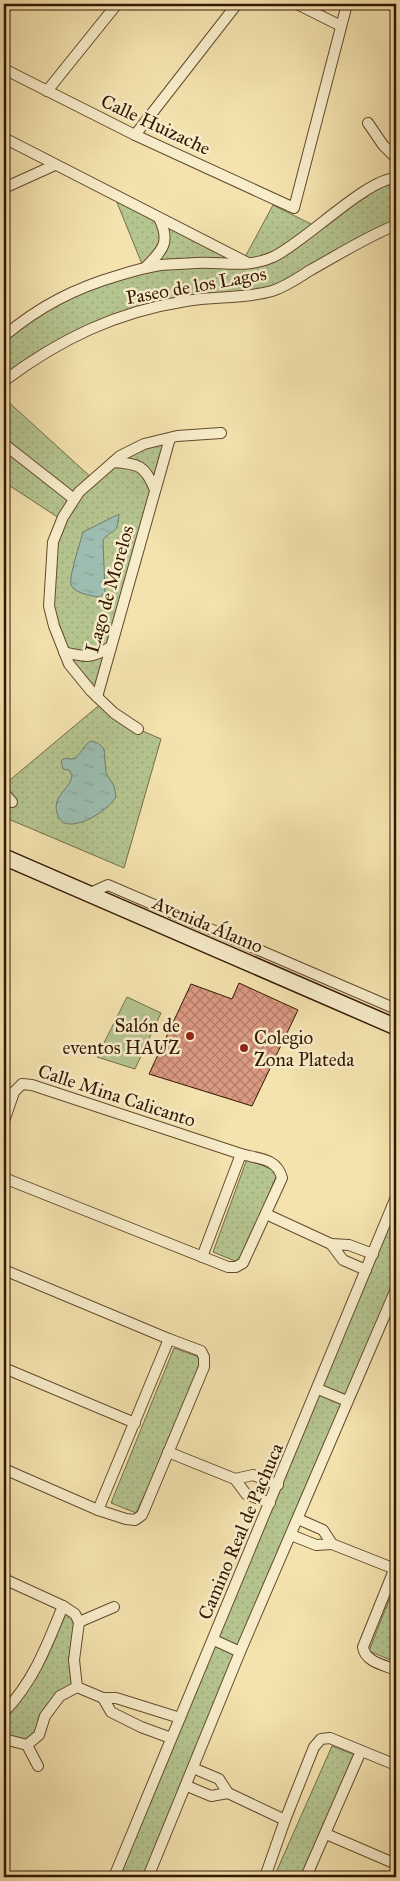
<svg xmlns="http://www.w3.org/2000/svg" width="400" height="1881" viewBox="0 0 400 1881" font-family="'IM FELL Great Primer',serif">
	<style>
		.grass { fill: url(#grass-dots); stroke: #746e48 }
		.garden { fill: #b5c590; stroke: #746e48 }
		.water { fill: url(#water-ripples); stroke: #727b6a }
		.building { fill: url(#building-cross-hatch); stroke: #341700 }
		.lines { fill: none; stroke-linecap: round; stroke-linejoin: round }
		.street-casing { stroke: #644a2c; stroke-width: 12 }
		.secondary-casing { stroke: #341700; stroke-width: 18 }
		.street { stroke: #f8edcb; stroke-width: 10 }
		.secondary { stroke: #f8edcb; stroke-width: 15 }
		.poi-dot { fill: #8f2418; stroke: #f8edcb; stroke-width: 2 }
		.labels { text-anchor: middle; stroke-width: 5; stroke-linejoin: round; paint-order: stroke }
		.street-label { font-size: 19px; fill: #341700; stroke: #f8edcb }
		.poi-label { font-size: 19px; fill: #341700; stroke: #f8edcb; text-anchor: end }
	</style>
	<defs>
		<pattern id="grass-dots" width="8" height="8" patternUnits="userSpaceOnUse" patternTransform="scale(1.25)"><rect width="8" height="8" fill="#b5c590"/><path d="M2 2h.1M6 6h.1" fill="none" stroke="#9ca87a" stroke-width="1.8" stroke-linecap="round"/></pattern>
		<pattern id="water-ripples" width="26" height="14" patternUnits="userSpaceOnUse" patternTransform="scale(1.25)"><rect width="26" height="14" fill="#9cbdb0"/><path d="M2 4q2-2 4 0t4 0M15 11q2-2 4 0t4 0" fill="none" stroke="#87a296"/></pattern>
		<pattern id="building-cross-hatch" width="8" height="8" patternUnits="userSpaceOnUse" patternTransform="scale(1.25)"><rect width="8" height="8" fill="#dc9a83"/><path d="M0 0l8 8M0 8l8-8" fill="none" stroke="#b37d69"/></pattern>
	</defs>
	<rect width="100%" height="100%" fill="#f4e3af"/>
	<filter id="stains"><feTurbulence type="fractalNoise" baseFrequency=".004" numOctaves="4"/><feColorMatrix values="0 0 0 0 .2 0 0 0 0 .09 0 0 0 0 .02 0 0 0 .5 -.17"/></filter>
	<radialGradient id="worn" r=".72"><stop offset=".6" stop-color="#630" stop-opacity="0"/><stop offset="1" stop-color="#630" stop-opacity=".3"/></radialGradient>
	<g class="grass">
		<polygon points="396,178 396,225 275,290 120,317 4,381 4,336 40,308 144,269 114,195 243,261 273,205 317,227 370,189"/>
		<polygon points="4,398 93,479 120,456 170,438 97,697 69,664 54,626 50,581 62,520 4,482"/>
		<polygon points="103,702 138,729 161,739 124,868 6,818 12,802 4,793 4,785"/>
		<polygon points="247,1159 278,1172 240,1263 213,1252"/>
		<polygon points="396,1197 396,1289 148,1877 114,1877"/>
		<polygon points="174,1348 202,1358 165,1451 136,1513 111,1503"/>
		<polygon points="396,1582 396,1659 395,1662 369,1651"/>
		<polygon points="64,1608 76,1620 75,1683 38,1734 27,1745 4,1739 4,1712 13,1703"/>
		<polygon points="332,1746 355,1755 304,1877 274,1877"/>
	</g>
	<polygon class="garden" points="127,997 161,1013 135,1069 97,1057"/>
	<g class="water">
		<path d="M119,514C117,537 114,526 103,540L105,593L99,597C91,596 74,593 71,585C68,579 81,540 83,532Z"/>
		<path d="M91,741L98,743L104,749L106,773L114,786L116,796C110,811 63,840 57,813C52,795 71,789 72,775L69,770L63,769L61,761L63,759C66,758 69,759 72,759C80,757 83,745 91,741Z"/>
	</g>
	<polygon class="building" points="239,983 298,1010 252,1106 149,1074 191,984 232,999"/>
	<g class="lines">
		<defs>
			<g id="street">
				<polyline points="297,4 341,26"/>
				<polyline points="4,69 135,135 294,208 347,4"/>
				<polyline points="47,91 117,4"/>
				<polyline points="368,123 383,145 396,158"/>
				<polyline points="135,135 237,4"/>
				<polyline points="4,138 248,263"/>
				<polyline points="4,188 55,165"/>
				<path d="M145,268C163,250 171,242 159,218"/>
				<path d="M4,336C40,306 75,288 120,275C133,271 147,267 161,265C172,264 183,264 195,263C221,261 247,269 273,257C305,242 366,179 396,178"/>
				<path d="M4,381C60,339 116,312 186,301C214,296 245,299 272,291C285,287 298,278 309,271C338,255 366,237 396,225"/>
				<polyline points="4,444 74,499"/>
				<path d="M113,462C139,464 145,465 155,490"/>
				<path d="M64,652C87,658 91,658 111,647"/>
				<polyline points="97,697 170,438"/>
				<polyline points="138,729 114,713 91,691 69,664 54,626 49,606 53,542 63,517 79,492 120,456 144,444 177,436 221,433"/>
				<polyline points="4,793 12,802"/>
				<polyline points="88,894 108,885 396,1009"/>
				<path d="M4,1121L14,1092L22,1084L32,1085L241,1154C259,1159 277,1158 282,1178L243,1263L236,1267H228L4,1178"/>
				<polyline points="266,1214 331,1244"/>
				<polyline points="202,1257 241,1154"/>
				<polyline points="4,1270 169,1339 201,1351 204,1357 204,1367 142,1515 135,1520 126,1519 98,1510 4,1469"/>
				<polyline points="366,1270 343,1260 331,1244 349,1245 373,1254"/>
				<polyline points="4,1368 135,1423"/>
				<polyline points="318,1389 347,1401"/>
				<polyline points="168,1452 235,1479"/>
				<polyline points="270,1503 246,1494 235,1479 253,1475 278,1485"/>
				<polyline points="98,1510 169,1339"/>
				<polyline points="291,1535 316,1545 332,1544 323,1530 298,1519"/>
				<polyline points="332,1544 395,1569"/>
				<path d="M396,1565L363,1647C365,1662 384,1665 396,1670"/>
				<polyline points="4,1579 63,1606 75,1614 79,1622 74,1660 77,1687 60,1696 45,1716 39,1735 27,1745"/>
				<polyline points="79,1622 114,1607"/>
				<polyline points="214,1640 240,1652"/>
				<polyline points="77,1687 103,1698"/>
				<path d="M4,1712C34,1681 47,1645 63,1606"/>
				<polyline points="171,1738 141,1727 111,1712 103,1698 116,1698 180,1718"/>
				<polyline points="4,1739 27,1745 38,1766"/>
				<polyline points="187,1786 211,1796 228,1793 219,1779 193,1768"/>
				<polyline points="228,1793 285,1820"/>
				<polyline points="326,1834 396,1864"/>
				<polyline points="114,1877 396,1197"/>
				<polyline points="148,1877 240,1652 396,1289"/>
				<polyline points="265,1877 285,1820 314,1747 321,1739 330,1738 396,1765"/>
				<polyline points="306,1877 361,1751"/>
			</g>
			<polyline id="secondary" points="4,857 396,1027"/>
		</defs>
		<use href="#street" class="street-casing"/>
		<use href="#secondary" class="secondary-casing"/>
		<use href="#street" class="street"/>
		<use href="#secondary" class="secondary"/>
	</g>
	<g class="poi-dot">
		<circle cx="190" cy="1036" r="5"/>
		<circle cx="244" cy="1048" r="5"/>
	</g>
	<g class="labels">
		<g class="street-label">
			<text transform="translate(156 124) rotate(25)" y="7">Calle Huizache</text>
			<text transform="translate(196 285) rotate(-10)" y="7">Paseo de los Lagos</text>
			<text transform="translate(109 589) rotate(-74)" y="7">Lago de Morelos</text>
			<text transform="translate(208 924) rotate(23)" y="7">Avenida Álamo</text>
			<text transform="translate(117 1095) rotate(18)" y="7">Calle Mina Calicanto</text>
			<text transform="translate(240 1531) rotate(-67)" y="7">Camino Real de Pachuca</text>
		</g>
		<g class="poi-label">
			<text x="180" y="1032">Salón de<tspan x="180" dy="22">eventos HAUZ</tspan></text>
			<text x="254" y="1044" text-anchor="start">Colegio<tspan x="254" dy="22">Zona Plateda</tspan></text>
		</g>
	</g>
	<rect width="400" height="1881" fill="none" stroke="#f4e3af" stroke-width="20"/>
	<rect x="5" y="5" width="390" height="1871" fill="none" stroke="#341700" stroke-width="2.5"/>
	<rect x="10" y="10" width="380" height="1861" fill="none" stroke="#341700"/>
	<rect width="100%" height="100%" filter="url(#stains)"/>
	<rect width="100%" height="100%" fill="url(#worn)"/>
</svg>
